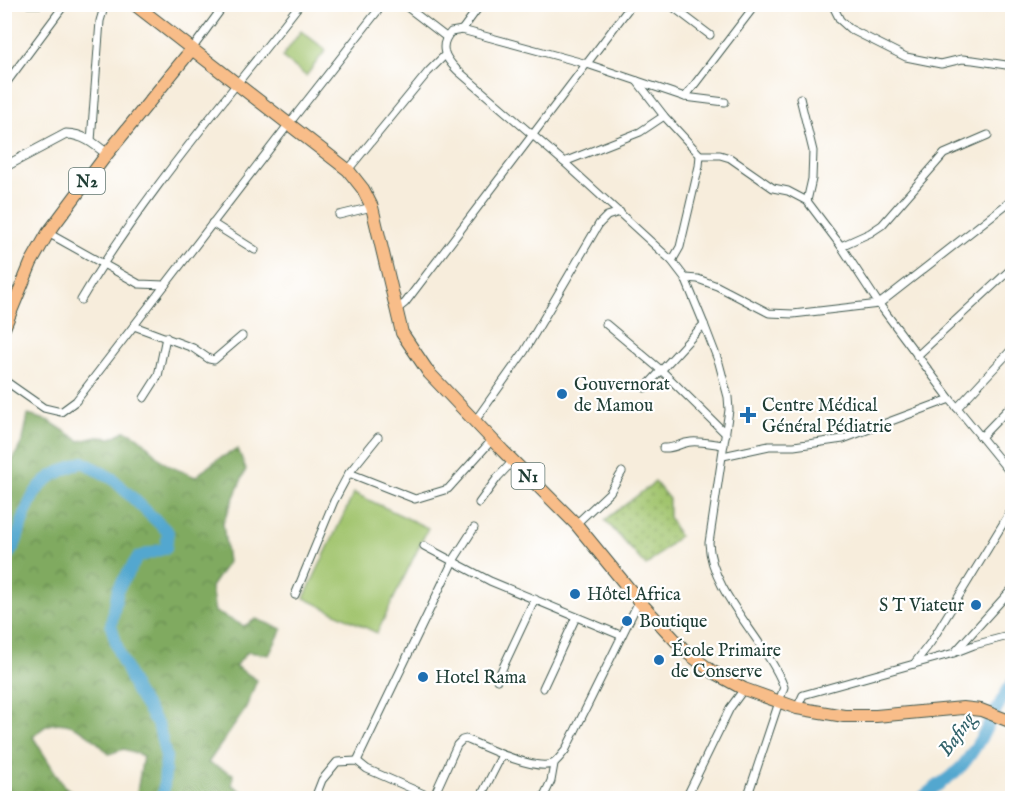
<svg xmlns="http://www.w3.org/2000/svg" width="1017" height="803" viewBox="0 0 1017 803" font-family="'IM FELL English',serif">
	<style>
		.grass { fill: url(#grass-dots); stroke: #608050; stroke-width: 1.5 }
		.forest { fill: url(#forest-crowns); stroke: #50744a; stroke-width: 1.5 }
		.pitch { fill: #a1c46d; stroke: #608050; stroke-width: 1.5 }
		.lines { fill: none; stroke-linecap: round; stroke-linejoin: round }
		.river { stroke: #53a7cf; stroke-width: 12 }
		.minor-casing { stroke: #3f574d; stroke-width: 9 }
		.tertiary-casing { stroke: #3f574d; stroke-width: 11 }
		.secondary-casing { stroke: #3f574d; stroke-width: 13 }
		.trunk-casing { stroke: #3f574d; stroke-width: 14 }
		.minor { stroke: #fff; stroke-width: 7 }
		.tertiary { stroke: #fff; stroke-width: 9 }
		.secondary { stroke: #fce5d0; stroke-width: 10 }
		.trunk { stroke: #f8bd89; stroke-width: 12 }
		.poi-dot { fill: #1f6fb2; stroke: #fff; stroke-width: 2 }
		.labels { text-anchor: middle; stroke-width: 4.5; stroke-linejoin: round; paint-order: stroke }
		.shield { fill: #fff; stroke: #627771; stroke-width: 1.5 }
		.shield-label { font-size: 16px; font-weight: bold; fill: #1f3d34 }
		.poi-label { font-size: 18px; fill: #1f3d34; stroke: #fff; text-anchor: start }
		.water-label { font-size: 20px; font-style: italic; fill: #31626a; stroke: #fff }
	</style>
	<defs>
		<pattern id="grass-dots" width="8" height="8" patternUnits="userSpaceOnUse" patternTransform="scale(1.5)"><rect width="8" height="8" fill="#a1c46d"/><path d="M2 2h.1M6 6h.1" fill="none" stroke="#83a05a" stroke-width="1.8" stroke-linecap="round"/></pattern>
		<pattern id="forest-crowns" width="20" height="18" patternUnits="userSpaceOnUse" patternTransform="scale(1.5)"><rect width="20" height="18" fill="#80aa60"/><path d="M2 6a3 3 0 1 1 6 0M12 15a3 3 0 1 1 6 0" fill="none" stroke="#688c50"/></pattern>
	</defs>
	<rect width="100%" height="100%" fill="#fff"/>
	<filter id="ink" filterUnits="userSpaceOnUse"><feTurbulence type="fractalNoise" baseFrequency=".0167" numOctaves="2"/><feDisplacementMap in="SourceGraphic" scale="12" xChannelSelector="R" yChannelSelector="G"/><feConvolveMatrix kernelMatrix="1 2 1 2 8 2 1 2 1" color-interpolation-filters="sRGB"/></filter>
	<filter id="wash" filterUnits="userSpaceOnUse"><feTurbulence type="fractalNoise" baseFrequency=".008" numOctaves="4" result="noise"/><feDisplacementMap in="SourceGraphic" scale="24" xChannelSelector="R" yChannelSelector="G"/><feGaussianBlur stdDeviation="1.35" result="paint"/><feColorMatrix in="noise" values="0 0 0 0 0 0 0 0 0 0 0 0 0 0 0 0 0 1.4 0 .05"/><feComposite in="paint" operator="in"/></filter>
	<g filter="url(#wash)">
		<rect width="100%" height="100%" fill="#f7eddc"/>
		<polygon class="grass" points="655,482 669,499 669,517 679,536 646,566 605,520"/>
		<path class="forest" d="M28,415L49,421L80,441L98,437L112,438L124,431C144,435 149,452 165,463C173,469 186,472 195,477L218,459L238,449L246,469L223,523L228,562L211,587L215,612L244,626L256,619L282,629L269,655L248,652L235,666L257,680L245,710L208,763L233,774L232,785L243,792L242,798H136L143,756L124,749L109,754C95,739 72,717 48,725C43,727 37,733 33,737L63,785L80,798H5L4,477L23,440Z"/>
		<g class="pitch">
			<polygon points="301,31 326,50 306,76 282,57"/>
			<polygon points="354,493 428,528 377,633 304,598"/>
		</g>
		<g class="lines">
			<g class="river">
				<path d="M4,559C15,549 17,540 21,526C34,485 43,477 83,462L113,479L168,532L166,548L138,557L118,589L111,625L119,653L136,691L159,727L166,757L163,798"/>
				<path d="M922,798C934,786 950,779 962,766C983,741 994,710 1012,683"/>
			</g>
		</g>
	</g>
	<g filter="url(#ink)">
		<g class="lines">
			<defs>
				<g id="minor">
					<polyline points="28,4 40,4"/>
					<polyline points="403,4 446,37"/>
					<polyline points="669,4 710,35"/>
					<polyline points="832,4 840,20 850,29 906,57 941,64 962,59 973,60 1006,65 1012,63"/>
					<polyline points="462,30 481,4"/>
					<polyline points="192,49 225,4"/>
					<polyline points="637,81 664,116 700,155 699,166 680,247 672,261"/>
					<polyline points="4,86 65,4"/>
					<polyline points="685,97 756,4"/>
					<polyline points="800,98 813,151 812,179 807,201 841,246 879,304 950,399 1012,475"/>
					<path d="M725,102L685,97L587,64L462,30L451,32C438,46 445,58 457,70L564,162L672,261L685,278L704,324L719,363L728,397L729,410L709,543C711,593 766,640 784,687L747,798"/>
					<polyline points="91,141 100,21 105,4"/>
					<polyline points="700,155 720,155 730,158 773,188 788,191 807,201"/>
					<polyline points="564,162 640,132 664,116"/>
					<polyline points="348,170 428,72 445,55"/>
					<polyline points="339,215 372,207"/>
					<polyline points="212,223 255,250"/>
					<polyline points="48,233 139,284 165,285"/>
					<polyline points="841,246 870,233 882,225 944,154 988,135"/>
					<polyline points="685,278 698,279 717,286 769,313 793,314 879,304 1012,200"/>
					<polyline points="4,294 17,298"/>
					<path d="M81,300C143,195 225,101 300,4"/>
					<polyline points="395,311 405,303 632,4"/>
					<polyline points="606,324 662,371 726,434"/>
					<polyline points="134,326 193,348 209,359 214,360 242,336"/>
					<polyline points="917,356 1012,268"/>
					<polyline points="4,380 44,408 61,412 76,401 288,125 383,4"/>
					<polyline points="645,388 704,324"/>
					<polyline points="144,398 158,376 166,337"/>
					<polyline points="957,408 1012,349"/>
					<polyline points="475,421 524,352 599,224 607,216 620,212"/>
					<polyline points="981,437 1012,405"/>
					<path d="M663,448C674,449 680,443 691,442C701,441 713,444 724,445"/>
					<polyline points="723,456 769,446 794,446 843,439 950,399"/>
					<polyline points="349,473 415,499 448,489 492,440"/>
					<polyline points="479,503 498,477 513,461"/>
					<polyline points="576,524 610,492 622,472"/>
					<polyline points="424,546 490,581 620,635"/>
					<polyline points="295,595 334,501 349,473 378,437"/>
					<polyline points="956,652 974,645 1012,635"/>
					<polyline points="914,664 954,653 1012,589"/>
					<polyline points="497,680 535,599"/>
					<polyline points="543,688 576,617"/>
					<polyline points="797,708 803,695 914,664 931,642 1012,509"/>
					<polyline points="357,761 453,561 474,528"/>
					<polyline points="4,790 12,798"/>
					<polyline points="315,798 322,780 337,762 357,761 367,769 433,798"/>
					<path d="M433,798L457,745L462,740L466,739C484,747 534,771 552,764C557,762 561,755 565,751L639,601"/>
					<polyline points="480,798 502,755"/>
					<polyline points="543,798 551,781 554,764"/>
					<polyline points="686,798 730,708 744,689"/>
				</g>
				<path id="tertiary" d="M4,167L66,134C83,134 95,144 107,154"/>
				<polyline id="secondary" points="1008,798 1012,793"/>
				<g id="trunk">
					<polyline points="134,4 348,170 363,189 372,207 402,333 429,373 503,451 576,524 639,601 686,652 713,672 744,689 797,708 844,716 876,716 963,708 981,710 1012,722"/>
					<polyline points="4,328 31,263 48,233 107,154 192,49"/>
				</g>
			</defs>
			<use href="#minor" class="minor-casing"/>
			<use href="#tertiary" class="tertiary-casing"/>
			<use href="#secondary" class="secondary-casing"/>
			<use href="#trunk" class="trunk-casing"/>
			<use href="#minor" class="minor"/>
			<use href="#tertiary" class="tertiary"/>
			<use href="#secondary" class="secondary"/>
			<use href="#trunk" class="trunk"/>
		</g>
	</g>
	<g class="poi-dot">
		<circle cx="562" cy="394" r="6"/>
		<path d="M745 406h6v6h6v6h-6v6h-6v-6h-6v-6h6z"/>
		<circle cx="575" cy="594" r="6"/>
		<circle cx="976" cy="605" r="6"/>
		<circle cx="627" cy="621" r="6"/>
		<circle cx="659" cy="660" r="6"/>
		<circle cx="423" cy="677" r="6"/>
	</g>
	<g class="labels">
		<g class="shield">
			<rect x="69" y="168" width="36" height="26" rx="4.5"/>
			<rect x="511.5" y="463" width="33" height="26" rx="4.5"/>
		</g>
		<g class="shield-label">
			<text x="87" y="187">N2</text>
			<text x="528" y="482">N1</text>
		</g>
		<g class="poi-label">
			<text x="574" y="390">Gouvernorat<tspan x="574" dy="21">de Mamou</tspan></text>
			<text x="762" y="411">Centre Médical<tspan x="762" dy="21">Général Pédiatrie</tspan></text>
			<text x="587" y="600">Hôtel Africa</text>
			<text x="964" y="611" text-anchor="end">S T Viateur</text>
			<text x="639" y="627">Boutique</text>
			<text x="671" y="656">École Primaire<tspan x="671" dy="21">de Conserve</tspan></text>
			<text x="435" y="683">Hotel Rama</text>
		</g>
		<g class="water-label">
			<text transform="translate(956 734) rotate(-55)" y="7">Bafing</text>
		</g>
	</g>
	<rect width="1017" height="803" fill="none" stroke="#fff" stroke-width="24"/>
</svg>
